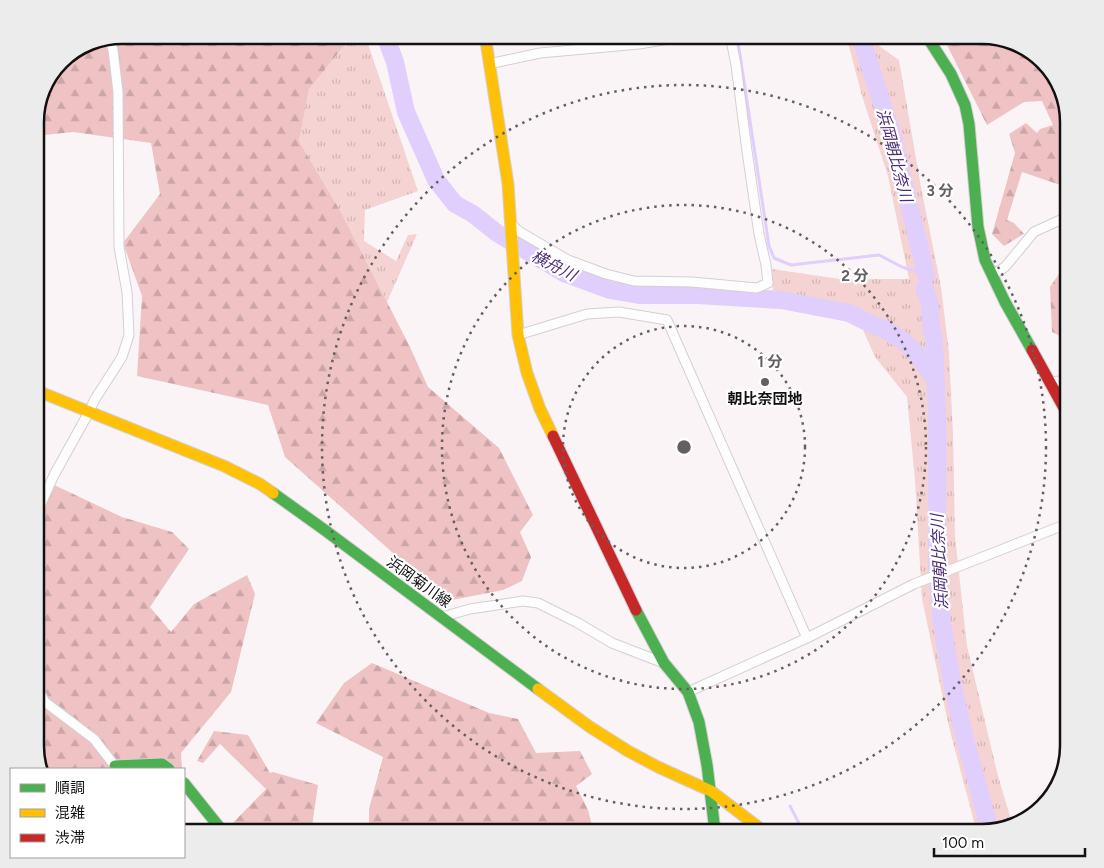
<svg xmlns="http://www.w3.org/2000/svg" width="1104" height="868" viewBox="0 0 1104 868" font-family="Figtree,'Noto Sans JP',sans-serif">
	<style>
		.grass { fill: url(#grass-tufts) }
		.forest { fill: url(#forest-firs) }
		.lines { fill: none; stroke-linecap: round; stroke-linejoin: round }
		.stream { stroke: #e0cefd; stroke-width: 3 }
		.river { stroke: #e0cefd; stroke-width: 18 }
		.street-casing { stroke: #d4cfd2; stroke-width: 11 }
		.fast-casing { stroke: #d4cfd2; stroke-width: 13 }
		.slow-casing { stroke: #d4cfd2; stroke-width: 13 }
		.jam-casing { stroke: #d4cfd2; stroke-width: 13 }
		.street { stroke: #fefdfe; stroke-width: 9 }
		.fast { stroke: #4caf50; stroke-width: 11 }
		.slow { stroke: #ffc107; stroke-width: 11 }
		.jam { stroke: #c62828; stroke-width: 11 }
		.ring { fill: none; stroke: #646062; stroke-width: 2.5; stroke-dasharray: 2.5 5 }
		.poi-dot { fill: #646062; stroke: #fff; stroke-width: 2 }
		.labels { text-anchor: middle; stroke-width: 4.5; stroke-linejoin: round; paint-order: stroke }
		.poi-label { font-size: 15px; font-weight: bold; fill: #141012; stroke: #fff }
		.street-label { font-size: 15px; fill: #141012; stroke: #fff }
		.water-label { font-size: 16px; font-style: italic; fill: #4c2c76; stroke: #fff }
		.rim { fill: none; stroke: #141012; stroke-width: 2.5 }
		.centre { fill: #646062; stroke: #fff; stroke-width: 2.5 }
		.ring-label { font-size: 15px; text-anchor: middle; font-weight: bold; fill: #646062; stroke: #fff; stroke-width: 4.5; stroke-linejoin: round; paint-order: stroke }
	</style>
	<defs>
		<pattern id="grass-tufts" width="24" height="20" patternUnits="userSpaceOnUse" patternTransform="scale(1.25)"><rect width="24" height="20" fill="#f6d3d3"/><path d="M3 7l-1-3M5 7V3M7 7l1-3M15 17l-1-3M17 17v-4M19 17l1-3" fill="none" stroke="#d2b4b4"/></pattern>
		<pattern id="forest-firs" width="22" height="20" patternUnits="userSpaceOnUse" patternTransform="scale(1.25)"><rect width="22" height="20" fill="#efc2c3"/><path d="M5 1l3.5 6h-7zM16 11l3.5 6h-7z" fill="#cca6a6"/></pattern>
	</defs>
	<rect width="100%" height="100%" fill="#faf4f7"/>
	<g class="grass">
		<polygon points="353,35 365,35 418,191 365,210 364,241 396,261 408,235 417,234 387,302 342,214 299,141 309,89"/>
		<polygon points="846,35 868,35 868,38 899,60 921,187 941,287 949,352 953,434 955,536 967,646 998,776 1013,826 982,833 977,833 949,727 922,599 915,480 907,397 875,357 859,321 773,295 772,269 840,279 909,279 888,176 862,96"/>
	</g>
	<g class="forest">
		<polygon points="122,35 353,35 309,89 299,141 342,214 409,345 428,387 499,448 533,515 520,532 531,557 522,581 503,590 447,601 285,457 268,405 137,376 142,296 123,243 160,194 151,143 73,132 35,136 35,116 44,84 64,57"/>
		<polygon points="942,35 982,35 1039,56 1060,84 1069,122 1069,188 1022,172 1007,220 1014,223 1024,234 1004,246 992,234 1015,153 1009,134 1026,123 1037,133 1040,129 1053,125 1042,101 1024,102 987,125"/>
		<polygon points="1069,259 1069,337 1065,338 1052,332 1050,287"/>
		<polygon points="35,476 122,517 172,532 189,549 150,607 171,632 194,604 247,575 255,594 231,692 181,753 182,769 40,769 35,752"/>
		<polygon points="372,663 489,713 518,719 536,753 580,751 592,774 576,786 588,810 594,833 369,833 369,809 383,757 316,723 344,683"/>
		<polygon points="214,731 248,735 270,773 273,772 318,785 311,833 226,833 225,831 266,789 220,744 203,763 197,761"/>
	</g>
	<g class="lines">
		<g class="stream">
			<polyline points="737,35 769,246 774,258 791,265 879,255 902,267 926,275 925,288"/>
			<polyline points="790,806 804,833"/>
		</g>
		<g class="river">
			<polyline points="385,35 395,62 406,112 436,180 455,204 473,214 497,233 564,273 610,290 639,295 697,295 781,300 849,313 873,325 886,330 902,340 917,354 935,379"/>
			<polyline points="860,35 893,138 926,275"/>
			<polyline points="925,288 930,305 931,329 934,338 937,413 937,568 942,625 953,687 965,739 990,831"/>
		</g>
		<defs>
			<g id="street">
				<polyline points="489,64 540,53 639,44 693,35"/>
				<polyline points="511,224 520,232 568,260 606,274 634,281 692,282 757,288 768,283 766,265 759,234 747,151 736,65 730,35"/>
				<polyline points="992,275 1005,267 1034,232 1069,216"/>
				<polyline points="518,335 587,314 619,312 667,320 807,638"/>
				<polyline points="1050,382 1069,380"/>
				<polyline points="35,517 54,475 89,412 95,399 122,357 129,335 127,292 119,247 118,92 113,50 110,39"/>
				<polyline points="442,617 470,609 523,601 538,603 578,623 612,643 664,663"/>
				<polyline points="35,684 45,702 94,739 115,766 115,769"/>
				<polyline points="688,692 807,638 914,584 1069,523"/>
			</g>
			<g id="fast">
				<polyline points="926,35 951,74 965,105 969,124 978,227 985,260 1005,302 1032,350"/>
				<polyline points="273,493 326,531 538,689"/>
				<polyline points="636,610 664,663 688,692 699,722 707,765 714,823 714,833"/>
				<polyline points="115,766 162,764 169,769"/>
				<polyline points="184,783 224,833"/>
			</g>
			<g id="slow">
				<polyline points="485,35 508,184 518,335 527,373 540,409 553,436"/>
				<polyline points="35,390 224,466 260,484 273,493"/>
				<polyline points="538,689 590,727 628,751 658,767 711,791 766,833"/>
			</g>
			<g id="jam">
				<polyline points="1032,350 1069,417"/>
				<polyline points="553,436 636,610"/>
			</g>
		</defs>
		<use href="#street" class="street-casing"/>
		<use href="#fast" class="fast-casing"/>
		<use href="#slow" class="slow-casing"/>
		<use href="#jam" class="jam-casing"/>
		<use href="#street" class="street"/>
		<use href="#fast" class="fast"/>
		<use href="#slow" class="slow"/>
		<use href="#jam" class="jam"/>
	</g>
	<g class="ring">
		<circle cx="684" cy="447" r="121"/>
		<circle cx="684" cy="447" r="242"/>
		<circle cx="684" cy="447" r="362"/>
	</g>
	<circle class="poi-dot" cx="765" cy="382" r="5"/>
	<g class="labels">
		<g class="poi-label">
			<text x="765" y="404">朝比奈団地</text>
		</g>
		<g class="street-label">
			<text transform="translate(419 582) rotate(36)" y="5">浜岡菊川線</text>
		</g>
		<g class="water-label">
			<text transform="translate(895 155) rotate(75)" y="6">浜岡朝比奈川</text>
			<text transform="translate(554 265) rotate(27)" y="6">横舟川</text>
			<text transform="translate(939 562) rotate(-93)" y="6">浜岡朝比奈川</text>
		</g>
	</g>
	<path d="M0 0H1104V868H0ZM122 44H982A78 78 0 0 1 1060 122V746A78 78 0 0 1 982 824H122A78 78 0 0 1 44 746V122A78 78 0 0 1 122 44Z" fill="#ececec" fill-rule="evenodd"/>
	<path class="rim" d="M122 44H982A78 78 0 0 1 1060 122V746A78 78 0 0 1 982 824H122A78 78 0 0 1 44 746V122A78 78 0 0 1 122 44Z"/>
	<circle cx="684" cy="447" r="8" class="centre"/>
	<g class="ring-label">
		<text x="940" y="196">3 分</text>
		<text x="855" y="281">2 分</text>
		<text x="770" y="367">1 分</text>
	</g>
	<rect x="10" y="768" width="175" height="90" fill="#ffffff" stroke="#a19fa0"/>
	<rect x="20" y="784" width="25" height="8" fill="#4caf50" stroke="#a19fa0"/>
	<text x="55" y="793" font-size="15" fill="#141012">順調</text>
	<rect x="20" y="809" width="25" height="8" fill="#ffc107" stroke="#a19fa0"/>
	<text x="55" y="818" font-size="15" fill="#141012">混雑</text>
	<rect x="20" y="834" width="25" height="8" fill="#c62828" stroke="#a19fa0"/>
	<text x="55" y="843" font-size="15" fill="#141012">渋滞</text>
	<path d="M934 848v8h151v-8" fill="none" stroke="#141012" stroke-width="2.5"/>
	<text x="942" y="848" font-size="15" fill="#141012" stroke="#ffffff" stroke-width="4" paint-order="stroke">100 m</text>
</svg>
